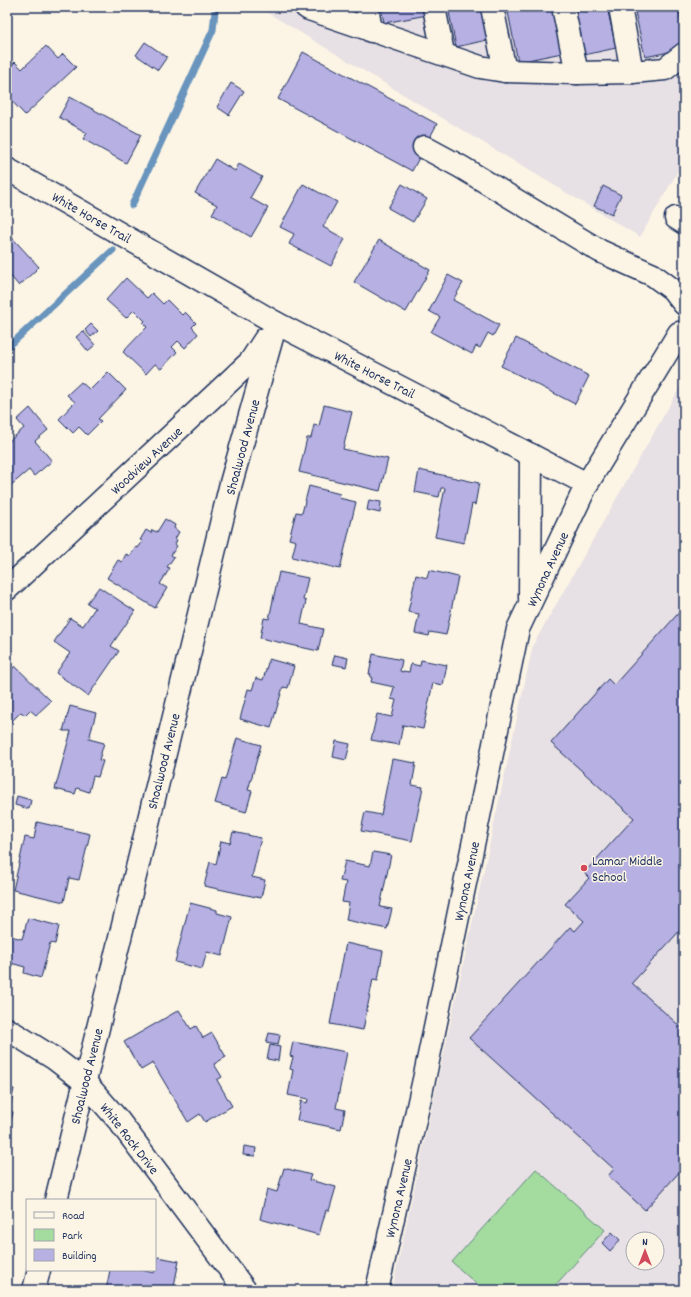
<svg xmlns="http://www.w3.org/2000/svg" width="691" height="1297" viewBox="0 0 691 1297" font-family="Dekko,sans-serif">
	<style>
		.built { fill: #e7e0e4; fill-rule: evenodd }
		.green { fill: #a4dc9f; stroke: #60867e }
		.lines { fill: none; stroke-linecap: round; stroke-linejoin: round }
		.stream { stroke: #6894bd; stroke-width: 7 }
		.building { fill: #b7b0e2; stroke: #1b2f5e }
		.minor-casing { stroke: #1b2f5e; stroke-width: 25 }
		.minor { stroke: #fcf5e5; stroke-width: 22 }
		.poi-dot { fill: #d1495b; stroke: #fcf5e5; stroke-width: 1.5 }
		.labels { text-anchor: middle; stroke-width: 3; stroke-linejoin: round; paint-order: stroke }
		.street-label { font-size: 14px; fill: #1b2f5e; stroke: #fcf5e5 }
		.poi-label { font-size: 14px; fill: #1b2f5e; stroke: #fcf5e5; text-anchor: start }
	</style>
	<rect width="100%" height="100%" fill="#fcf5e5"/>
	<filter id="ink" filterUnits="userSpaceOnUse"><feTurbulence type="fractalNoise" baseFrequency=".025" numOctaves="2"/><feDisplacementMap in="SourceGraphic" scale="8" xChannelSelector="R" yChannelSelector="G"/><feConvolveMatrix kernelMatrix="1 2 1 2 8 2 1 2 1" color-interpolation-filters="sRGB"/></filter>
	<g filter="url(#ink)">
		<g class="built">
			<polygon points="258,7 684,7 684,161 640,237"/>
			<path d="M684,380V1290H392L533,645ZM633,1239H657V1263H633Z"/>
		</g>
		<polygon class="green" points="536,1169 605,1230 551,1290 483,1290 452,1262"/>
		<g class="lines">
			<g class="stream">
				<polyline points="132,205 213,30 215,11 214,7"/>
				<polyline points="7,348 113,250"/>
			</g>
		</g>
		<g class="building">
			<polygon points="381,7 426,7 427,15 384,23"/>
			<polygon points="448,7 481,7 487,40 456,47"/>
			<polygon points="507,7 552,7 562,53 518,62"/>
			<polygon points="574,7 607,7 616,48 584,55"/>
			<polygon points="634,7 678,7 684,34 684,49 645,57"/>
			<polygon points="145,42 167,57 158,70 136,55"/>
			<polygon points="46,46 58,59 63,54 76,67 25,115 7,96 7,69 15,62 22,69"/>
			<polygon points="303,52 437,124 412,171 278,99"/>
			<polygon points="231,83 244,91 229,115 217,107"/>
			<polygon points="70,97 141,135 126,163 83,139 87,133 59,117"/>
			<polygon points="215,159 235,171 239,164 262,177 250,198 268,208 251,237 212,214 217,205 195,193"/>
			<polygon points="303,184 337,202 323,227 345,239 331,266 289,244 294,234 280,227"/>
			<polygon points="402,184 427,199 413,222 388,208"/>
			<polygon points="603,186 621,195 612,214 594,206"/>
			<polygon points="7,232 39,267 19,286 7,272"/>
			<polygon points="379,240 430,270 406,312 354,282"/>
			<polygon points="448,275 463,283 453,300 499,325 493,336 488,333 480,348 476,346 472,354 431,332 440,317 429,311"/>
			<polygon points="126,278 147,298 152,293 163,304 167,300 182,315 185,312 196,323 192,327 198,334 185,348 178,341 172,347 177,352 161,369 155,364 146,374 123,352 147,327 143,323 145,321 134,310 126,318 106,300"/>
			<polygon points="91,324 98,331 91,337 85,330"/>
			<polygon points="83,331 95,345 88,351 76,337"/>
			<polygon points="516,338 589,376 575,404 501,366"/>
			<polygon points="108,372 126,390 98,419 101,421 87,435 79,427 73,433 59,419 75,402 67,395 81,382 90,390"/>
			<polygon points="324,405 352,412 343,449 388,459 380,491 299,472 307,438 311,438 314,425 319,426"/>
			<polygon points="30,408 48,430 35,441 52,461 34,476 29,470 10,486 7,482 7,443 24,428 17,420"/>
			<polygon points="419,470 479,483 475,505 472,504 464,543 435,537 445,488 441,488 439,497 415,492"/>
			<polygon points="309,486 340,494 339,498 356,502 340,569 292,557 296,541 289,539 296,512 302,513"/>
			<polygon points="369,500 381,502 380,513 367,510"/>
			<polygon points="165,519 175,525 174,528 179,532 175,539 177,540 175,544 177,546 171,555 174,557 167,567 170,568 160,584 167,588 155,608 107,578 118,560 122,562 126,554 130,556 136,547 138,548 143,541 140,540 146,530 151,533 152,530 157,532"/>
			<polygon points="429,570 458,577 446,635 430,632 429,636 415,633 419,614 408,612 416,575 427,578"/>
			<polygon points="279,572 308,578 303,600 306,601 301,624 323,629 318,651 260,638 264,618 269,619"/>
			<polygon points="99,587 135,611 111,646 119,651 88,696 56,673 70,653 54,642 70,618 83,626 95,608 87,603"/>
			<polygon points="684,607 684,926 632,983 684,1030 684,1167 645,1210 608,1176 614,1169 469,1038 570,927 575,931 584,921 565,904 589,878 584,873 634,818 551,743 608,679 614,685"/>
			<polygon points="373,654 402,660 400,671 403,672 403,671 409,672 411,664 420,666 421,660 447,665 443,685 433,683 423,729 403,725 399,745 371,740 377,714 392,717 396,700 391,699 394,687 371,682 372,678 370,677 371,674 369,674"/>
			<polygon points="335,655 348,658 346,667 332,664"/>
			<polygon points="269,659 294,666 288,688 283,687 271,728 240,719 248,689 252,690 256,678 263,680"/>
			<polygon points="15,666 51,701 36,715 30,710 25,715 21,712 7,726 7,674"/>
			<polygon points="70,706 96,713 89,739 104,743 99,760 103,761 98,777 93,776 89,792 77,788 75,794 55,789 71,731 63,731"/>
			<polygon points="237,738 261,745 248,790 252,791 246,812 215,803 222,779 225,780"/>
			<polygon points="336,741 350,744 346,760 333,757"/>
			<polygon points="392,759 416,763 412,785 423,787 412,841 361,831 365,812 381,815"/>
			<polygon points="17,796 31,800 29,809 15,805"/>
			<polygon points="37,822 90,834 79,880 69,878 64,902 13,890 25,837 34,839"/>
			<polygon points="233,832 261,838 252,877 265,880 261,898 204,886 210,862 216,864 221,841 230,843"/>
			<polygon points="373,852 391,855 380,907 392,909 387,929 346,920 349,903 342,902 346,882 340,881 345,861 370,866"/>
			<polygon points="190,903 217,910 217,913 232,917 222,956 207,952 202,969 175,962"/>
			<polygon points="28,918 59,926 55,944 50,943 41,978 24,973 25,967 7,962 7,935 22,939"/>
			<polygon points="346,943 383,951 378,980 373,979 363,1030 330,1024"/>
			<polygon points="179,1010 191,1029 196,1026 203,1038 212,1033 226,1057 214,1064 222,1077 217,1080 232,1106 205,1122 200,1114 188,1122 153,1063 141,1070 124,1042"/>
			<polygon points="269,1033 280,1035 278,1045 266,1043"/>
			<polygon points="293,1042 347,1052 336,1108 345,1110 341,1129 297,1120 301,1101 307,1103 308,1099 288,1095 293,1070 290,1069 293,1057 290,1056"/>
			<polygon points="270,1045 280,1047 278,1061 267,1059"/>
			<polygon points="7,1088 14,1089 9,1111 13,1112 7,1139"/>
			<polygon points="244,1146 256,1148 255,1156 243,1155"/>
			<polygon points="284,1168 311,1175 309,1180 336,1187 329,1211 326,1210 319,1235 260,1219 267,1189 277,1192"/>
			<polygon points="612,1232 620,1240 610,1251 602,1243"/>
			<polygon points="158,1257 179,1261 174,1286 177,1287 176,1290 106,1290 110,1270 141,1270 154,1273"/>
		</g>
		<g class="lines">
			<defs>
				<g id="minor">
					<polyline points="306,7 309,9 480,67 505,71 577,73 632,72 665,69 684,54"/>
					<polyline points="367,7 371,31"/>
					<polyline points="434,7 443,53"/>
					<polyline points="492,7 505,71"/>
					<polyline points="563,7 577,73"/>
					<polyline points="620,7 632,72"/>
					<polyline points="424,147 461,167 600,251 653,275 672,289 684,304"/>
					<polyline points="7,169 276,323 587,484"/>
					<polyline points="676,218 684,223"/>
					<polyline points="7,589 250,362 265,339"/>
					<polyline points="530,598 531,455"/>
					<polyline points="7,1029 55,1059 85,1082 119,1121 245,1290"/>
					<polyline points="56,1200 231,483 276,323"/>
					<polyline points="34,1290 39,1270"/>
					<polyline points="377,1290 425,1075 518,629 587,484 679,333 684,332"/>
				</g>
			</defs>
			<use href="#minor" class="minor-casing"/>
			<use href="#minor" class="minor"/>
		</g>
	</g>
	<circle class="poi-dot" cx="584" cy="868" r="4"/>
	<g class="labels">
		<g class="street-label">
			<text transform="translate(92 217) rotate(30)" y="5">White Horse Trail</text>
			<text transform="translate(375 374) rotate(27)" y="5">White Horse Trail</text>
			<text transform="translate(242 447) rotate(-75)" y="5">Shoalwood Avenue</text>
			<text transform="translate(146 460) rotate(-43)" y="5">Woodview Avenue</text>
			<text transform="translate(547 569) rotate(-65)" y="5">Wynona Avenue</text>
			<text transform="translate(163 761) rotate(-76)" y="5">Shoalwood Avenue</text>
			<text transform="translate(466 881) rotate(-78)" y="5">Wynona Avenue</text>
			<text transform="translate(86 1076) rotate(-76)" y="5">Shoalwood Avenue</text>
			<text transform="translate(130 1138) rotate(52)" y="5">White Rock Drive</text>
			<text transform="translate(398 1198) rotate(-77)" y="5">Wynona Avenue</text>
		</g>
		<g class="poi-label">
			<text x="592" y="865">Lamar Middle<tspan x="592" dy="16">School</tspan></text>
		</g>
	</g>
	<rect width="691" height="1297" fill="none" stroke="#fcf5e5" stroke-width="24"/>
	<rect x="12" y="12" width="667" height="1273" fill="none" stroke="#1b2f5e" stroke-width="1.5" filter="url(#ink)"/>
	<rect x="26" y="1199" width="130" height="72" fill="#fcf5e5" stroke="#a2a6af"/>
	<rect x="34" y="1212" width="20" height="6" fill="#fcf5e5" stroke="#a2a6af"/>
	<text x="62" y="1219" font-size="12" fill="#1b2f5e">Road</text>
	<rect x="34" y="1229" width="20" height="12" fill="#a4dc9f" stroke="#a2a6af"/>
	<text x="62" y="1239" font-size="12" fill="#1b2f5e">Park</text>
	<rect x="34" y="1249" width="20" height="12" fill="#b7b0e2" stroke="#a2a6af"/>
	<text x="62" y="1259" font-size="12" fill="#1b2f5e">Building</text>
	<g transform="translate(645 1251)"><circle r="19" fill="#fcf5e5" stroke="#a2a6af"/>
	<path d="M0-3L7 15L0 10L-7 15Z" fill="#d1495b"/>
	<text y="-6" font-size="11" font-weight="bold" text-anchor="middle" fill="#1b2f5e">N</text>
	</g>
</svg>
